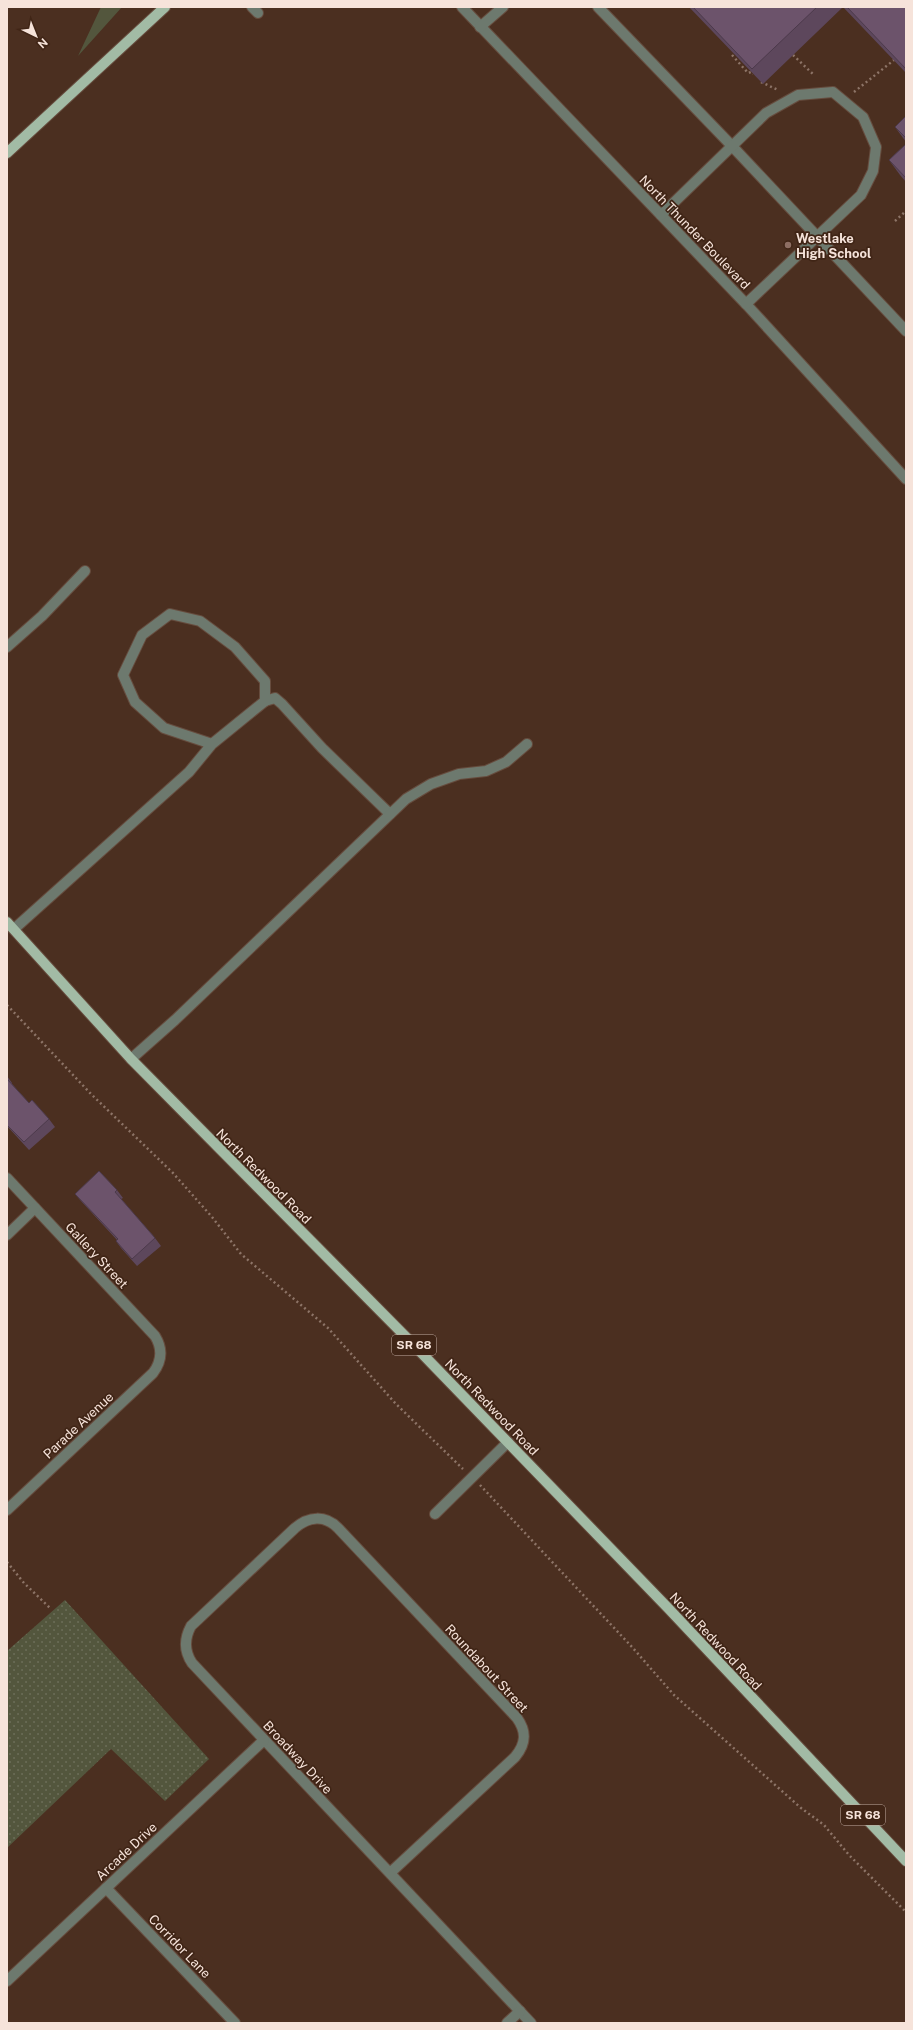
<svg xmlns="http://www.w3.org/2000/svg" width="913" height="2030" viewBox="0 0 913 2030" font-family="'Public Sans',sans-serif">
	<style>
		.green { fill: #53563d }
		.park { fill: url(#park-dots) }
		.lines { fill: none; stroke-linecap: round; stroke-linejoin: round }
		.minor-casing { stroke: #664c3e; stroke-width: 12 }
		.major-casing { stroke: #664c3e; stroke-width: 12 }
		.path { stroke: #8d7467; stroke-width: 2.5; stroke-dasharray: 2 3; stroke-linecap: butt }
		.minor { stroke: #6d796e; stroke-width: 10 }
		.major { stroke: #a2bba5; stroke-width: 10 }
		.wall { fill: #5d475c }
		.building { fill: #6c536b; stroke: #4c3a4b }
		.education-dot { fill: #8d6e63; stroke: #402516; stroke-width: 1.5 }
		.labels { text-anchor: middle; stroke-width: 3.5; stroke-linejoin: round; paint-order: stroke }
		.shield { fill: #402516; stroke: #bfaa9f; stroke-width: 1 }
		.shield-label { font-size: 12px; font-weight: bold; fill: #f6e3da }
		.street-label { font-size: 13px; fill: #f6e3da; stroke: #402516 }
		.poi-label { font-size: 13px; font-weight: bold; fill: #f6e3da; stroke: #402516; text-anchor: start }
	</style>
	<defs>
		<pattern id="park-dots" width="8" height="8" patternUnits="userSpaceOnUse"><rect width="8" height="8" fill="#53563d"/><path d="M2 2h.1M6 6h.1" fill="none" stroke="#6c6e58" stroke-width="1.8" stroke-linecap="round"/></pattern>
	</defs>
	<rect width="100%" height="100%" fill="#4b2f20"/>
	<polygon class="green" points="101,7 122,7 78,56"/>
	<polygon class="park" points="65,1600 209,1759 165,1801 111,1749 7,1848 7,1651"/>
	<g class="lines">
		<defs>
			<g id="minor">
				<polyline points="252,7 258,13"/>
				<polyline points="462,7 746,304 906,479"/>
				<polyline points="598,7 732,146 906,331"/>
				<polyline points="480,27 503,7"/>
				<polyline points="661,215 766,113 798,95 833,92 863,117 876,147 873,171 861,195 746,304"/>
				<polyline points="7,647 42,616 85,571"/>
				<polyline points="265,701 275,698 282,704 322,748 390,814"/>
				<polyline points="14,929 189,772 212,744 265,701 265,681 235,647 200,621 170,614 142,635 123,675 135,702 164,728 212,744"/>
				<polyline points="131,1059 175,1020 406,799 431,784 459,774 486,771 506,762 527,744"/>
				<path d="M7,1178L155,1336C163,1349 162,1361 153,1373L7,1510"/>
				<polyline points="7,1235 35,1208"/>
				<polyline points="435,1514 508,1442"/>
				<path d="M390,1873L515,1757C526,1744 527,1732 517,1718L338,1528C325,1515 309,1516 295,1528L191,1626C184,1639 184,1651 192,1663L531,2023"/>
				<polyline points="106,1888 235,2023"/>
				<polyline points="7,1981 264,1740"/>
				<polyline points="507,2023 520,2011"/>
			</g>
			<g id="major">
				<polyline points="7,153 165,7"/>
				<polyline points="7,922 131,1059 407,1338 668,1608 906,1861"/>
			</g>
		</defs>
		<use href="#minor" class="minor-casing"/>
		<use href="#major" class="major-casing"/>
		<g class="path">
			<polyline points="732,55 748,73 751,72 753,74"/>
			<polyline points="793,55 814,75"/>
			<polyline points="761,82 778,90"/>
			<polyline points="854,92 894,60"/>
			<polyline points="895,221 906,211"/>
			<polyline points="7,1005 91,1094 173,1173 212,1217 241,1254 328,1328 396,1404 463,1469"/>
			<polyline points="480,1485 632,1647 674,1695 801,1808 824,1825 849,1855 906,1912"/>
			<polyline points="7,1562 24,1583 50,1608"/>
		</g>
		<use href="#minor" class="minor"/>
		<use href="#major" class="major"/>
	</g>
	<g class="wall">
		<polygon points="689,7 906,7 906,73 843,7 763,84"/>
		<polygon points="906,116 906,142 895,127"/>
		<polygon points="906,144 906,182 900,175 889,160"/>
		<polygon points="7,1076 12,1083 12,1084 29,1103 49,1119 55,1127 29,1150 7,1126"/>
		<polygon points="117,1190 123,1198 121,1199 155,1238 161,1246 137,1266 121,1248 116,1241 117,1240 81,1201 75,1194"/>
	</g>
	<g class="building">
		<polygon points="693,7 817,7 752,69"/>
		<polygon points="847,7 906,7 906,69"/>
		<polygon points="906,116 906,138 895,127"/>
		<polygon points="906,144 906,178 889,160"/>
		<polygon points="7,1079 29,1103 32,1100 49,1119 24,1142 7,1125"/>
		<polygon points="99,1171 117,1190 115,1192 155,1238 132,1259 116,1241 118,1239 75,1194"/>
	</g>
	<circle class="education-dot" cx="788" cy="245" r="4"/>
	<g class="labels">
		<g class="shield">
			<rect x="392" y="1335" width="44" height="20" rx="3"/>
			<rect x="841" y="1805" width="44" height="20" rx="3"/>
		</g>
		<g class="shield-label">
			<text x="414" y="1349">SR 68</text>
			<text x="863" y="1819">SR 68</text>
		</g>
		<g class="street-label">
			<text transform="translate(695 232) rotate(46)" y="5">North Thunder Boulevard</text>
			<text transform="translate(264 1176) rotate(45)" y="5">North Redwood Road</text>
			<text transform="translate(97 1255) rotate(47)" y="5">Gallery Street</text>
			<text transform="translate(492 1407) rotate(46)" y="5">North Redwood Road</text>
			<text transform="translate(78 1425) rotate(-43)" y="5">Parade Avenue</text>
			<text transform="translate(716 1641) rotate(47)" y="5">North Redwood Road</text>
			<text transform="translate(487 1668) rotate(47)" y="5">Roundabout Street</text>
			<text transform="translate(298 1757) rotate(47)" y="5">Broadway Drive</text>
			<text transform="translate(126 1851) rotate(-43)" y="5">Arcade Drive</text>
			<text transform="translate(180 1946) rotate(46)" y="5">Corridor Lane</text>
		</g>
		<g class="poi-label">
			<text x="796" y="243">Westlake<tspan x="796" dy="15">High School</tspan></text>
		</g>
	</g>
	<rect width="913" height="2030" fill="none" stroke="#f6e3da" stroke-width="16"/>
	<g transform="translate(36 36) rotate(137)" stroke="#402516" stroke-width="3" paint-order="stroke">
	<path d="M0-3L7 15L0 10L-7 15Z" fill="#f6e3da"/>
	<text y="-6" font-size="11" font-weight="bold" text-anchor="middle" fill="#f6e3da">N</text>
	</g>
</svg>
